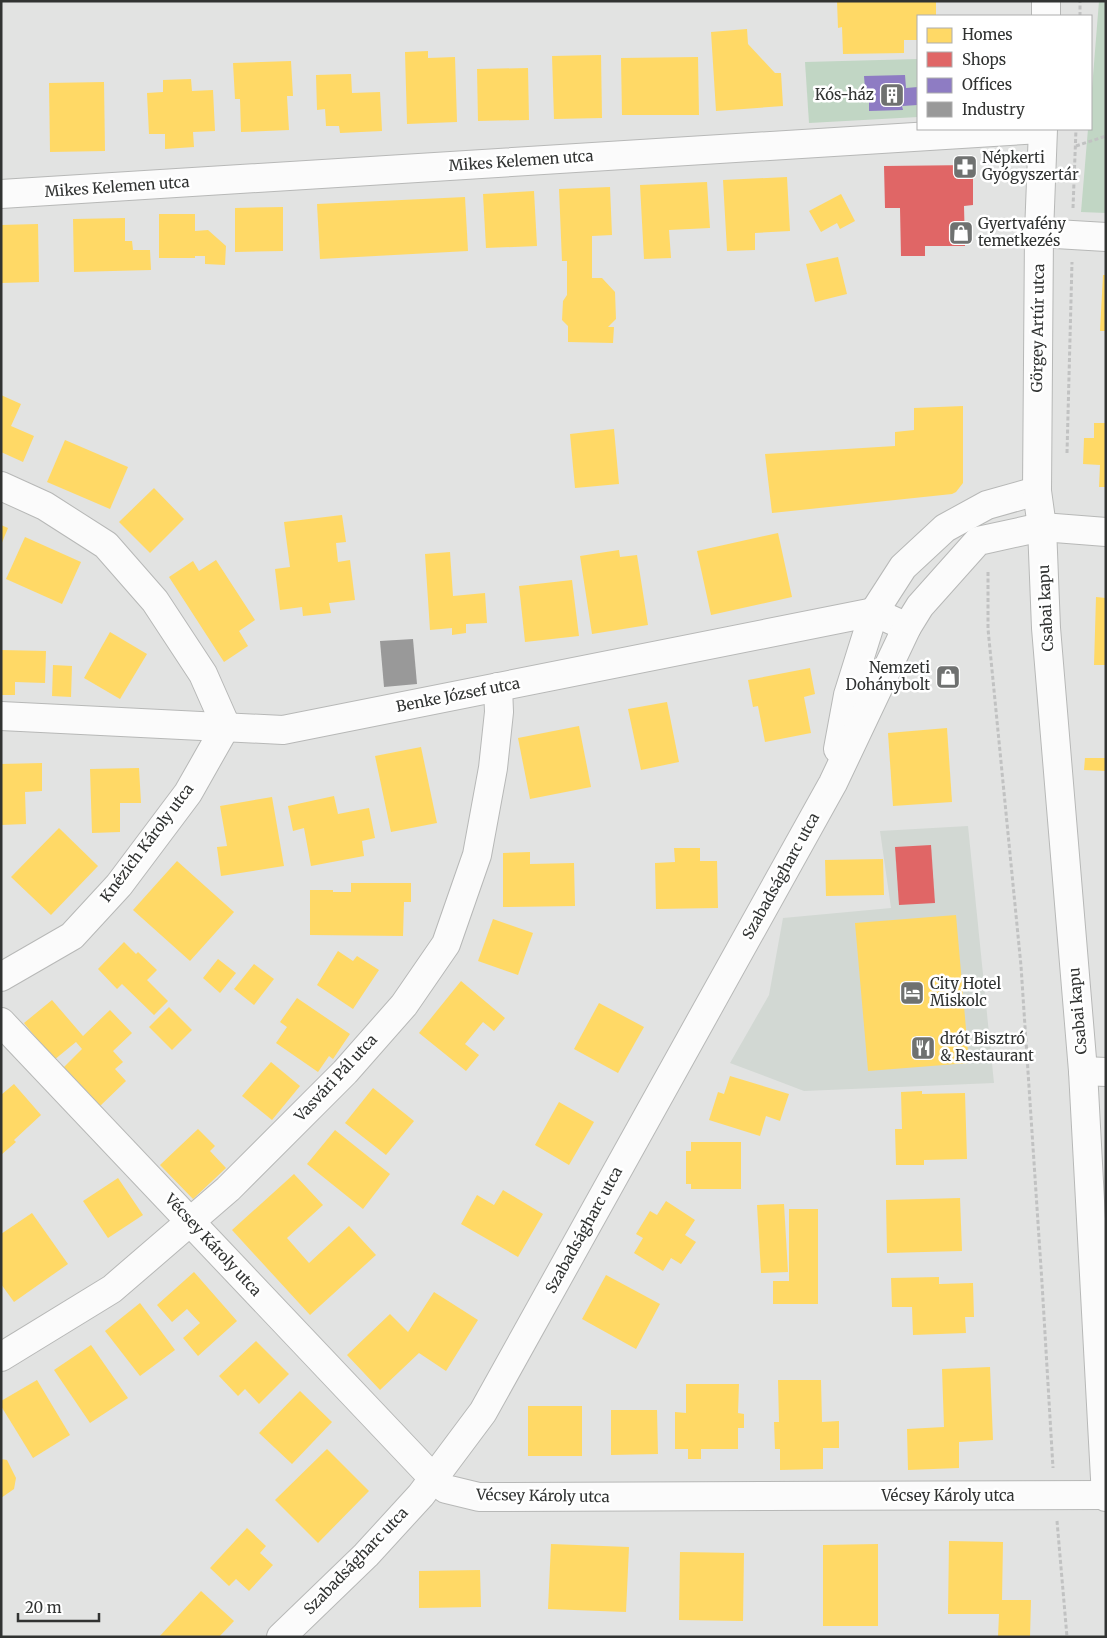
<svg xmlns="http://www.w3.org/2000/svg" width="1107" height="1638" viewBox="0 0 1107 1638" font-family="Merriweather,serif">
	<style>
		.built { fill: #d2d8d3 }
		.green { fill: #c1d6c4 }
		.homes { fill: #ffd966 }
		.shops { fill: #e06666 }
		.offices { fill: #8e7cc3 }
		.industry { fill: #999 }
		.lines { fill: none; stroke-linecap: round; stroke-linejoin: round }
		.minor-casing { stroke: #b7b8b7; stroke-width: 30 }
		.tertiary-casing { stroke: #b7b8b7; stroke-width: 30 }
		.path { stroke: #c1c2c2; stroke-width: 3; stroke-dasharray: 4 2.5; stroke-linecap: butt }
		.minor { stroke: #fbfbfb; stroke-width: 28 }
		.tertiary { stroke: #fbfbfb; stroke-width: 28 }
		.labels { text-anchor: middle; stroke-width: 5; stroke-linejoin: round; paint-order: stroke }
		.poi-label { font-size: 15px; fill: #313332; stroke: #fff; text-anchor: start }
		.street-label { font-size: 15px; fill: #313332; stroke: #fff }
	</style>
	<rect width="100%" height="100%" fill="#e2e3e2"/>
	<polygon class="built" points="968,826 994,1083 804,1091 730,1063 769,995 783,918 891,908 880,831"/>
	<g class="green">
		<polygon points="1099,1 1106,1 1106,213 1081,212 1088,129 1091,129 1091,101"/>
		<polygon points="918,59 918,117 809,123 805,62"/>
	</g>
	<g class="homes">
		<polygon points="837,1 936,1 936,16 918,16 918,40 904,40 904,53 843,54 842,27 838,28"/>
		<polygon points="747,29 748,44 775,73 781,73 783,106 716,111 711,32"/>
		<polygon points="428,51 428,58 455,57 457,122 407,124 405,52"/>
		<polygon points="601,55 602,118 554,119 552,56"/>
		<polygon points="698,57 699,115 622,115 621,58"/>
		<polygon points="291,61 293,96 287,96 289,130 241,132 240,99 235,99 233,63"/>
		<polygon points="528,68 529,120 478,121 477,69"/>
		<polygon points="351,74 352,93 380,92 382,131 340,133 339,126 326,126 325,109 317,110 316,75"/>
		<polygon points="191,79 192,91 213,90 215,131 193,132 194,147 165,149 165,134 149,134 147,93 163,92 163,80"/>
		<polygon points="104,82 105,151 50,152 49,83"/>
		<polygon points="787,177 790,231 755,233 755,250 727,251 723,180"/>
		<polygon points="707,182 710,228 669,230 671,258 644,259 640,185"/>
		<polygon points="610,187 612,235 592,236 592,278 602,278 615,292 616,319 608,327 614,327 613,343 568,342 568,326 562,320 563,301 567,295 567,261 562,261 559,189"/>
		<polygon points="534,191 537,246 486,248 483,194"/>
		<polygon points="841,194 855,221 840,229 837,223 821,232 809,211"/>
		<polygon points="465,197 468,251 320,259 317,204"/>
		<polygon points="283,207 283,251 235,252 235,208"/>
		<polygon points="159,214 195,214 195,231 208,230 226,246 225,265 205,264 205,256 195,256 195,258 159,258"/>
		<polygon points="125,218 125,241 132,241 133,250 150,250 151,270 74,272 73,219"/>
		<polygon points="38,224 39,282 1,283 1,225"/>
		<polygon points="838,257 847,294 815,302 806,264"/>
		<polygon points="1103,275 1106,275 1106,331 1100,331"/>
		<polygon points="1,395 21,404 11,426 34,436 23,462 1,452"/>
		<polygon points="963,406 963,483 956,492 952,494 772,513 765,454 895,446 895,432 914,430 914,408"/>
		<polygon points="1094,423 1106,423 1106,487 1099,487 1100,465 1083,464 1084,438 1094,438"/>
		<polygon points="614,429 619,484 575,488 570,434"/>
		<polygon points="65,440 128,467 110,509 47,482"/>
		<polygon points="154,488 184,519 150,553 119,522"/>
		<polygon points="342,515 346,542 336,543 338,562 350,560 355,600 329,603 331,613 303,616 302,607 280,610 275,569 290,567 284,522"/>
		<polygon points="1,525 8,528 1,545"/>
		<polygon points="778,533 792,597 711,615 697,551"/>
		<polygon points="25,537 81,562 62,604 6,579"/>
		<polygon points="619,550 620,557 637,555 648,625 592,634 580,556"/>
		<polygon points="450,552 453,596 485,593 487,623 466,624 466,633 452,635 452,628 430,630 425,554"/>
		<polygon points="216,560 255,620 239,631 248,646 224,662 169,577 193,561 199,571"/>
		<polygon points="572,580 579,636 525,642 519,586"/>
		<polygon points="1096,597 1106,598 1106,665 1094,665"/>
		<polygon points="110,632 147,654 120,699 84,678"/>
		<polygon points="1,650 46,651 45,683 15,682 15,695 1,695"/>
		<polygon points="53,665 72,666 71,697 52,696"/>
		<polygon points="810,668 815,694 804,697 811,733 765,742 758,706 753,707 748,680"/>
		<polygon points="667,702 679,762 641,770 628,709"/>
		<polygon points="579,726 591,787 530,799 518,738"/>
		<polygon points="947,728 952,802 893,806 888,733"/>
		<polygon points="421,747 437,823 391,832 375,756"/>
		<polygon points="1085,758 1106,758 1106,771 1084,770"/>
		<polygon points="42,763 42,791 25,792 26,824 1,825 1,764"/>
		<polygon points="139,768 141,803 120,803 120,832 92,833 90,769"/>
		<polygon points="334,796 338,814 369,808 375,838 362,841 364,856 311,866 304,828 293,831 288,806"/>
		<polygon points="272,797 284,866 221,876 217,847 227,846 220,806"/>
		<polygon points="59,828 98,866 51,915 11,877"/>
		<polygon points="674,848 700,848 700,861 717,861 718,908 656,909 655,863 675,862"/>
		<polygon points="530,852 530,864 574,863 575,906 503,907 503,853"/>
		<polygon points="883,859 884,895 826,896 825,860"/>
		<polygon points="177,861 234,912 190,961 133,910"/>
		<polygon points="351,883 411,883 411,902 404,902 403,936 310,935 310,890 333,890 333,892 351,892"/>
		<polygon points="956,915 969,1063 868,1071 855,923"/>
		<polygon points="493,919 533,933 518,975 478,961"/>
		<polygon points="124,942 136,954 138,952 157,970 147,980 168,1001 154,1015 122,984 117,989 98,969"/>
		<polygon points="338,951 353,961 357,956 379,970 353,1009 317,985"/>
		<polygon points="218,959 236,973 220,993 203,978"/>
		<polygon points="254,964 274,979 254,1005 234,989"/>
		<polygon points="461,981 505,1018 494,1031 483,1022 465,1044 479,1055 466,1071 419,1033"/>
		<polygon points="297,998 350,1034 333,1059 329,1056 318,1072 276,1043 287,1027 280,1022"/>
		<polygon points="52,1000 83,1036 110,1010 132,1033 113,1051 123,1062 115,1069 126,1081 98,1108 61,1070 82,1049 76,1042 54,1060 24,1023"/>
		<polygon points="599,1003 644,1027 618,1073 574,1049"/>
		<polygon points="169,1007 192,1030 172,1050 149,1027"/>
		<polygon points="271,1062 300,1086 272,1120 242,1096"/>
		<polygon points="730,1076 789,1094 780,1121 766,1116 760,1136 709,1120 718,1092 724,1094"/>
		<polygon points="14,1084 41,1115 14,1140 16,1142 1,1155 1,1095"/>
		<polygon points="373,1088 414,1121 386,1155 345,1123"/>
		<polygon points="922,1091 922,1094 965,1093 967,1159 924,1160 924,1165 896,1165 895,1129 902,1129 901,1092"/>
		<polygon points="559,1102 594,1122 569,1165 535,1145"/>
		<polygon points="198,1129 215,1146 210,1151 226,1168 193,1199 160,1165"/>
		<polygon points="335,1130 390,1174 363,1209 307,1164"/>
		<polygon points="691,1142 741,1142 741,1189 691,1189 691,1184 686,1184 686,1151 691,1151"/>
		<polygon points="294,1174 323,1205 287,1238 309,1263 349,1226 376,1255 310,1315 232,1230"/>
		<polygon points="118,1178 143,1215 108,1238 83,1201"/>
		<polygon points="503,1190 543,1214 518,1257 461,1224 477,1195 494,1205"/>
		<polygon points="960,1198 962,1251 887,1253 886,1200"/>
		<polygon points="666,1201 695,1220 685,1235 696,1242 681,1264 671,1258 663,1271 634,1253 643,1238 636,1234 650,1211 657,1215"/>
		<polygon points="784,1204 788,1272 761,1273 757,1205"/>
		<polygon points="789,1209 818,1209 818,1304 773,1304 773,1281 789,1281"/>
		<polygon points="32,1213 68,1264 14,1302 1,1284 1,1234"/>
		<polygon points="194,1272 237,1321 198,1356 183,1338 200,1323 187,1309 172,1322 157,1305"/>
		<polygon points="606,1275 660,1304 636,1349 582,1319"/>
		<polygon points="939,1277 939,1284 973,1283 974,1317 965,1317 966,1333 913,1335 912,1307 892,1307 891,1278"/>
		<polygon points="434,1292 478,1320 446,1371 419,1353 380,1390 347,1355 390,1314 408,1332"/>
		<polygon points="140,1303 175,1350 140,1376 105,1331"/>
		<polygon points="256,1341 289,1374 259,1404 245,1389 238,1396 219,1376"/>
		<polygon points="91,1345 128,1398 90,1423 54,1370"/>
		<polygon points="990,1367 993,1440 959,1442 959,1468 908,1470 907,1429 944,1427 942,1369"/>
		<polygon points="37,1380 70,1435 33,1458 1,1406 1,1401"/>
		<polygon points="778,1380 821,1380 822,1422 839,1421 839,1448 823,1448 823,1469 780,1470 780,1449 775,1449 774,1422 779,1422"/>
		<polygon points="686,1384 739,1384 738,1413 744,1414 744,1428 738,1428 738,1449 701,1449 701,1459 688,1459 688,1449 675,1449 675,1412 686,1413"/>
		<polygon points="300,1391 332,1422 292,1464 259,1433"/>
		<rect x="528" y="1406" width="54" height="50"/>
		<polygon points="611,1410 657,1410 658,1454 611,1455"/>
		<polygon points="327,1449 369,1491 318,1543 275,1500"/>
		<polygon points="1,1459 7,1460 16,1478 14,1489 1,1498"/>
		<polygon points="247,1528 266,1546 260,1553 273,1565 249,1591 236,1579 229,1586 210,1568"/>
		<polygon points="949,1541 1003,1542 1002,1600 1031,1600 1030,1637 998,1637 999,1614 948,1614"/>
		<polygon points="551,1544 629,1547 626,1612 548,1609"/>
		<polygon points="878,1544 878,1626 823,1626 823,1545"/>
		<polygon points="680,1552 744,1553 743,1621 679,1620"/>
		<polygon points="480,1570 481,1607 419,1608 419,1571"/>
		<polygon points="201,1591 234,1621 219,1637 159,1637"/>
	</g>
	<g class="shops">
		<polygon points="973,165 973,205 964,206 965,246 925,246 925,256 901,256 900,208 885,208 884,166"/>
		<polygon points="931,845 935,903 899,905 895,847"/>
	</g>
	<polygon class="offices" points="905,75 906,88 918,87 918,105 902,106 903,110 869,111 869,102 866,102 864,76"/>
	<polygon class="industry" points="413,639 417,684 384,687 380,641"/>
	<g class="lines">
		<defs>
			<g id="minor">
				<polyline points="1,194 1041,129"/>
				<polyline points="1039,233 1106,237"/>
				<polyline points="1,486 45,506 106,545 155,601 203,674 226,726"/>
				<polyline points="1,716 283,730 874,612 907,627"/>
				<polyline points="838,749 848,695 874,612 903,567 945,528 987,505 1037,491"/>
				<polyline points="1,977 72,936 119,885 188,793 226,726"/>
				<polyline points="1,1022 433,1478 446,1489 479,1497 1106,1495"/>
				<polyline points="1083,1071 1106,1072"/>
				<polyline points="1,1357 112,1289 228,1189 345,1072 404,1005 446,944 477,855 493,768 499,712 498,687"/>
				<polyline points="281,1637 366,1555 421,1495 483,1412 833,783 907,627 920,606 978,541 1042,527 1106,532"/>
			</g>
			<g id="tertiary">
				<polyline points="1046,16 1046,1"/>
				<polyline points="1043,129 1039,233 1037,491 1042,527 1046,628 1083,1071 1106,1497"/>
			</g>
		</defs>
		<use href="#minor" class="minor-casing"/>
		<use href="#tertiary" class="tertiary-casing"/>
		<g class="path">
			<polyline points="1080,16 1080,1"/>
			<polyline points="1076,146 1106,136"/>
			<polyline points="1073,208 1076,129"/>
			<polyline points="1067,453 1072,262"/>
			<polyline points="988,572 988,629 1021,966 1042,1283 1053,1468"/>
			<polyline points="1057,1521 1067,1637"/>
		</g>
		<use href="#minor" class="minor"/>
		<use href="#tertiary" class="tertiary"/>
	</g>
	<defs>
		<symbol id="building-square" viewBox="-11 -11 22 22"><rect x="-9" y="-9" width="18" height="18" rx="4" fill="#6f7170" stroke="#fff"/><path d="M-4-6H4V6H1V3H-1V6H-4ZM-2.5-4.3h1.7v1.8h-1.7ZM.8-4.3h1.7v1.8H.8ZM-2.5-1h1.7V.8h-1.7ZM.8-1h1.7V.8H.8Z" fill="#fff"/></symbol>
		<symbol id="pharmacy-square" viewBox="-11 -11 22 22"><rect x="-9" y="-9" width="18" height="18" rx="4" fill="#6f7170" stroke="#fff"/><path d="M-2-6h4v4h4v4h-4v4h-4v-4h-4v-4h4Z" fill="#fff"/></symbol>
		<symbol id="shop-square" viewBox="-11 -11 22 22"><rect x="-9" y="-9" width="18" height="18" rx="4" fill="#6f7170" stroke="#fff"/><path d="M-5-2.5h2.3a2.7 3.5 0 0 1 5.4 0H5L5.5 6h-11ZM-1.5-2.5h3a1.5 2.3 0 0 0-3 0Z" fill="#fff"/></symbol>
		<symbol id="hotel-square" viewBox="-11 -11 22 22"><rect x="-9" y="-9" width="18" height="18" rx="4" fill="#6f7170" stroke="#fff"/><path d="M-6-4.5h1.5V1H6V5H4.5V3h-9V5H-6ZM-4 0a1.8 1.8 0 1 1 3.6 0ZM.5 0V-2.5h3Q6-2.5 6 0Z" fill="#fff"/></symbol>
		<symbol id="restaurant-square" viewBox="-11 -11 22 22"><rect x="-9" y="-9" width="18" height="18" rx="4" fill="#6f7170" stroke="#fff"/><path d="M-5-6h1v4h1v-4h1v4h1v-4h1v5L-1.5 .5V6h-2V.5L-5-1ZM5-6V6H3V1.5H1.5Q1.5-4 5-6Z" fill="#fff"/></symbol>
	</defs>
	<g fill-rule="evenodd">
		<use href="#building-square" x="878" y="81" width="28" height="28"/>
		<use href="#pharmacy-square" x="951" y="153" width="28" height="28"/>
		<use href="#shop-square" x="947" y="219" width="28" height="28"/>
		<use href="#shop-square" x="934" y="663" width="28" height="28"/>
		<use href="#hotel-square" x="898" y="979" width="28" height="28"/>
		<use href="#restaurant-square" x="909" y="1034" width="28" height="28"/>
	</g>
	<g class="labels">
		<g class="poi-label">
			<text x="874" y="100" text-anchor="end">Kós-ház</text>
			<text x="982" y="163">Népkerti<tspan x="982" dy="17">Gyógyszertár</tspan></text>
			<text x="978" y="229">Gyertyafény<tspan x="978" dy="17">temetkezés</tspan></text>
			<text x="930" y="673" text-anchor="end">Nemzeti<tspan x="930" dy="17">Dohánybolt</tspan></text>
			<text x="930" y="989">City Hotel<tspan x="930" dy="17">Miskolc</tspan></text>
			<text x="940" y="1044">drót Bisztró<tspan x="940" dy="17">&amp; Restaurant</tspan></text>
		</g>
		<g class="street-label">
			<text transform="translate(521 161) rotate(-4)" y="5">Mikes Kelemen utca</text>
			<text transform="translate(117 187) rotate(-4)" y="5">Mikes Kelemen utca</text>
			<text transform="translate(1038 328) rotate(-89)" y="5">Görgey Artúr utca</text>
			<text transform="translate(1046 608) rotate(-93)" y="5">Csabai kapu</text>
			<text transform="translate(458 695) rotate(-11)" y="5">Benke József utca</text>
			<text transform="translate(147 843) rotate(-53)" y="5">Knézich Károly utca</text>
			<text transform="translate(781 876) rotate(-61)" y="5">Szabadságharc utca</text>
			<text transform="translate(1078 1011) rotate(-95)" y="5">Csabai kapu</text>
			<text transform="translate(336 1078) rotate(-47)" y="5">Vasvári Pál utca</text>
			<text transform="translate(584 1230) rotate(-61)" y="5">Szabadságharc utca</text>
			<text transform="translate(213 1245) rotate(47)" y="5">Vécsey Károly utca</text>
			<text transform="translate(543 1496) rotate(1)" y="5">Vécsey Károly utca</text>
			<text x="948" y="1501">Vécsey Károly utca</text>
			<text transform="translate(356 1561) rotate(-46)" y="5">Szabadságharc utca</text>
		</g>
	</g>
	<rect width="1107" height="1638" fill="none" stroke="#313332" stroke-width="5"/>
	<rect x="917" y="15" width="175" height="115" fill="#ffffff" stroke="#adadad"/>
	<rect x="927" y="28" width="25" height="15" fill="#ffd966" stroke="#adadad"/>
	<text x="962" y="40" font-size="15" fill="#313332">Homes</text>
	<rect x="927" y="52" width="25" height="15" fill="#e06666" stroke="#adadad"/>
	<text x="962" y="65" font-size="15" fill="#313332">Shops</text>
	<rect x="927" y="78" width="25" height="15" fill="#8e7cc3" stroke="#adadad"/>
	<text x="962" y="90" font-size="15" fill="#313332">Offices</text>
	<rect x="927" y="102" width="25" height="15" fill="#999999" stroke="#adadad"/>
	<text x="962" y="115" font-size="15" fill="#313332">Industry</text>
	<path d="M18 1613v8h81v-8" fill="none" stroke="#313332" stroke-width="2.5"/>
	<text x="25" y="1613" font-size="15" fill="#313332" stroke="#ffffff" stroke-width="4" paint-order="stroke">20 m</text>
</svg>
